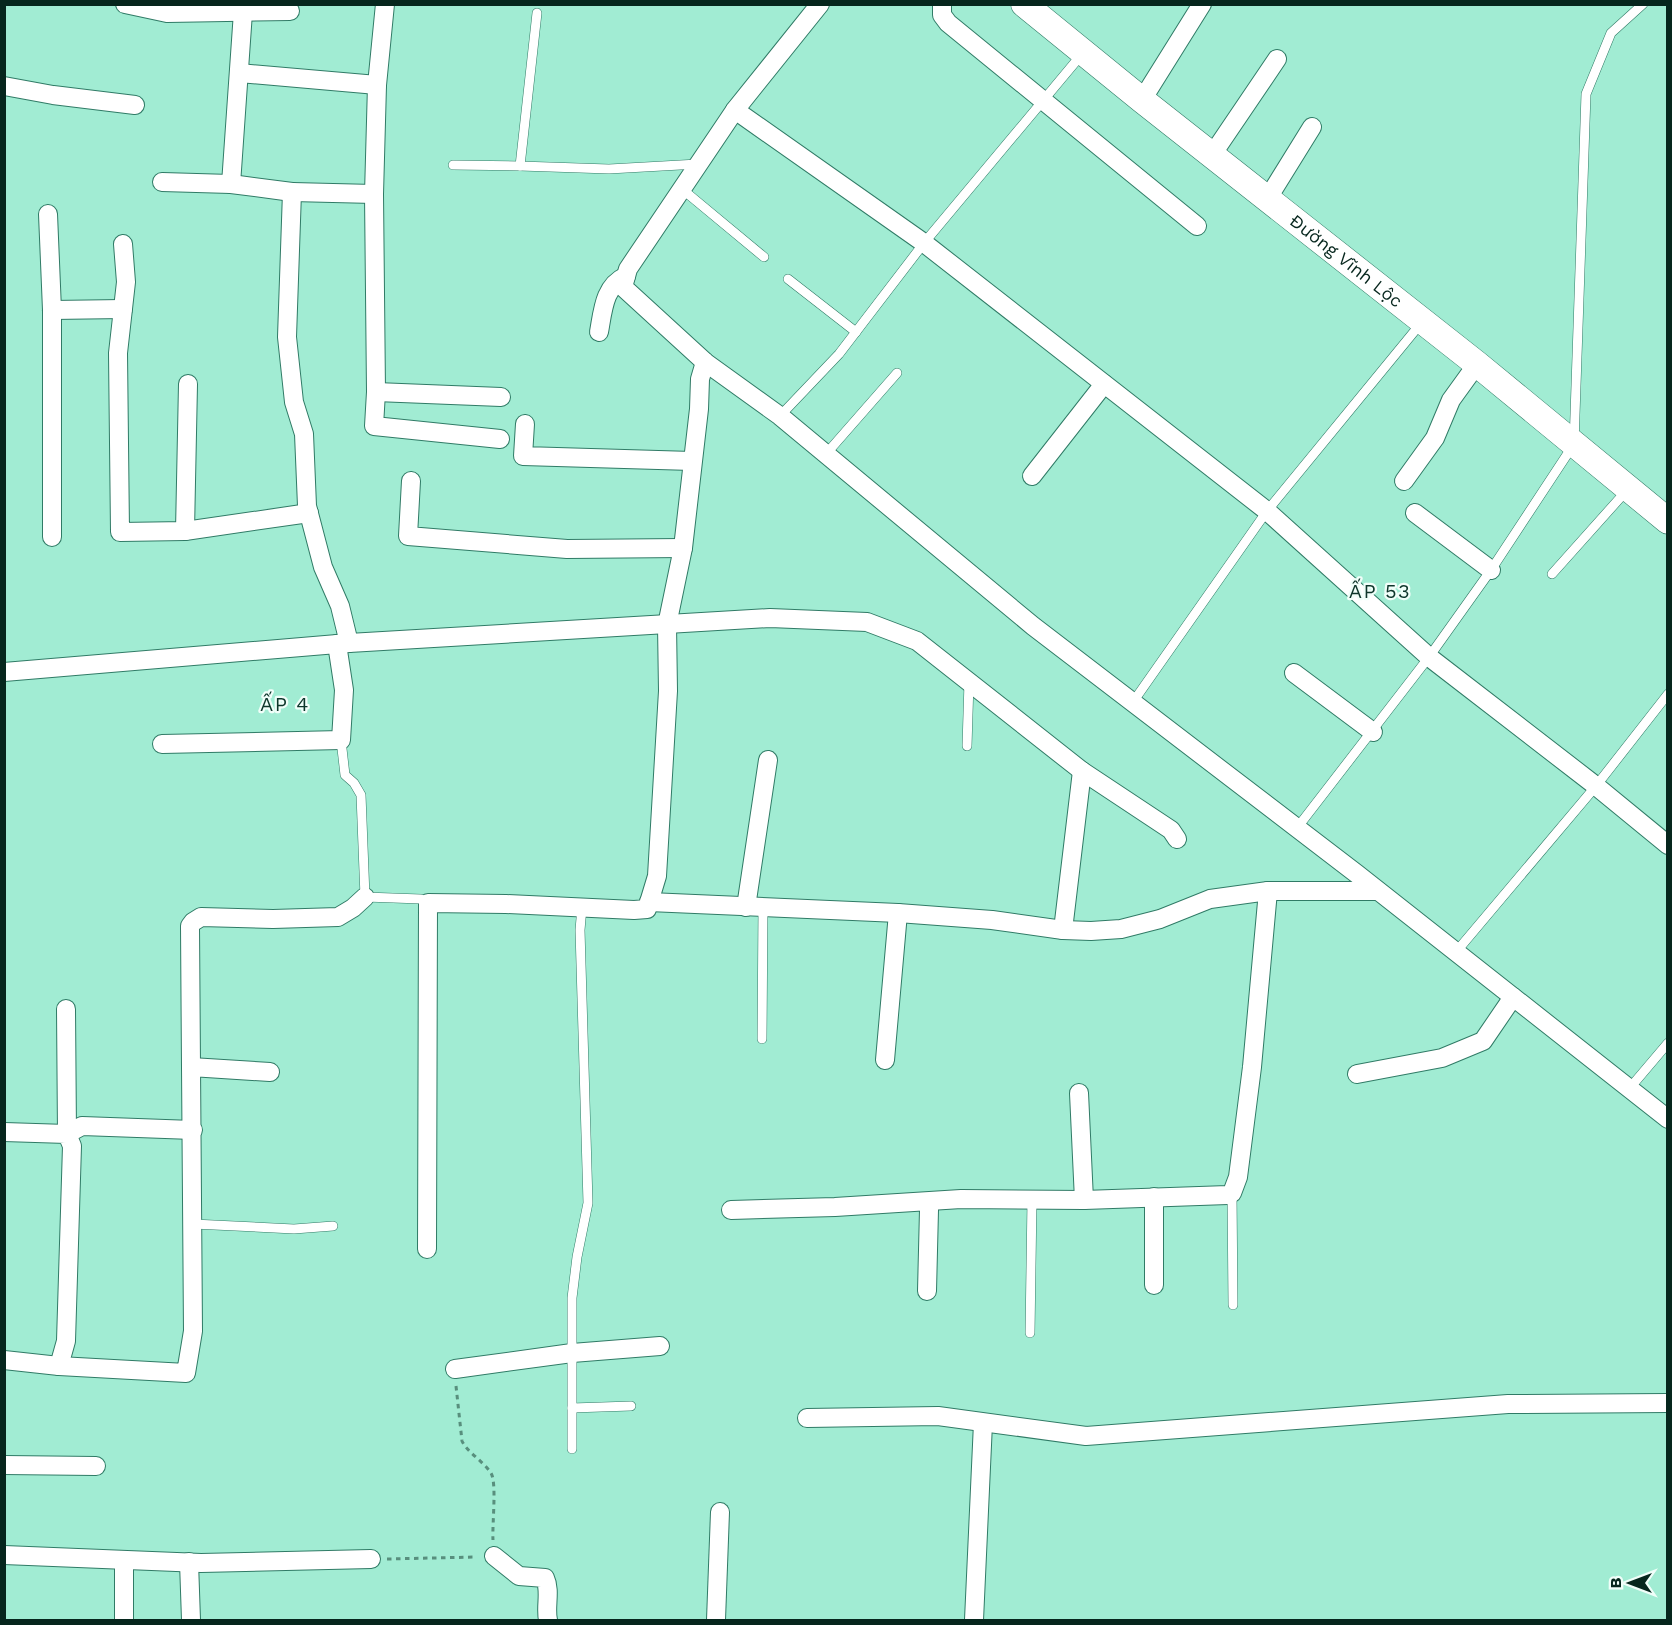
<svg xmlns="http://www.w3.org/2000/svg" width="1672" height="1625" viewBox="0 0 1672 1625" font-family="'Work Sans',sans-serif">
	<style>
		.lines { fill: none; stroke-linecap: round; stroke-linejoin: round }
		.lane-casing { stroke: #307b66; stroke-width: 10 }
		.street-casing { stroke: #307b66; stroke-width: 20 }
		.secondary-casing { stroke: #307b66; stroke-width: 27 }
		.path { stroke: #588f7d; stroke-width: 3; stroke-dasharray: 4.5 4.5; stroke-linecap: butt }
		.lane { stroke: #fff; stroke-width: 9 }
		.street { stroke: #fff; stroke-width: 18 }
		.secondary { stroke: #fff; stroke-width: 26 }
		.labels { text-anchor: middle; stroke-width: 4.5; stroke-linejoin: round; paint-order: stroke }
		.street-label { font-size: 18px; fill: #06261d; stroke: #f0fef9 }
		.neighbourhood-label { font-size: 20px; letter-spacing: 1.5px; fill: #0e362b; stroke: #f0fef9 }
	</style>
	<rect width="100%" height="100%" fill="#a1ecd3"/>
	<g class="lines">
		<defs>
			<g id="lane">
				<polyline points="537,13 520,166 609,169 698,164"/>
				<polyline points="453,165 520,166"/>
				<polyline points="682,189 764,257"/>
				<polyline points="788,279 856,332"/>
				<polyline points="780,416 839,354 924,243 1082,54"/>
				<polyline points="826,454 897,373"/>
				<polyline points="1552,574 1628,489"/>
				<polyline points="1133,702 1267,511 1422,322"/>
				<polyline points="341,740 345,775 354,783 361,795 365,897 421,899 428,903"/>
				<polyline points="967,746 969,682"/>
				<polyline points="1297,828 1429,657 1491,570 1574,444 1586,94 1611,33 1643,4"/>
				<polyline points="1456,952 1596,786 1668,694"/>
				<polyline points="762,1039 763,908"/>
				<polyline points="1629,1089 1668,1043"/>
				<polyline points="1232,1193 1233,1305"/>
				<polyline points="193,1224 294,1229 333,1226"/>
				<polyline points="1030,1333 1032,1200"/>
				<polyline points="572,1408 631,1406"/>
				<polyline points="572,1449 572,1298 577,1257 588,1203 580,930 582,907"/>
			</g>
			<g id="street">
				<polyline points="125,4 167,13 290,11"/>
				<polyline points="385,4 377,85 374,194 376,392 374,426 500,439"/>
				<polyline points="820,4 735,110 628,269 623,287 705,362 780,416 1033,626 1357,874 1668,1119"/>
				<polyline points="942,5 942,15 948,23 1197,226"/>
				<polyline points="239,73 377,85"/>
				<polyline points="4,86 53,95 135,105"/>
				<polyline points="1142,100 1202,4"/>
				<polyline points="735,110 924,243 1267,511 1429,657 1596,786 1668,845"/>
				<polyline points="1212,155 1277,59"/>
				<polyline points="162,182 231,184 292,192"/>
				<polyline points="231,184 243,12"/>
				<polyline points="1268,198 1312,127"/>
				<polyline points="48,214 52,310 52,537"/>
				<polyline points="123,244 126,282 118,353 120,532 185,531 309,513"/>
				<polyline points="52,310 123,309"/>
				<path d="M599,332C603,310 604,286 626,276"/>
				<polyline points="376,392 501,397"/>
				<polyline points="525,424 523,456 692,461"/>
				<polyline points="1032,476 1104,384"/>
				<polyline points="411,481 408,536 567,549 683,548"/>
				<polyline points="1404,481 1435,438 1451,400 1477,364"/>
				<polyline points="1415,513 1491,570"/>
				<polyline points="185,531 188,384"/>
				<polyline points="349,643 340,606 323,567 307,506 304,434 294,402 287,337 292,192 374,194"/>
				<polyline points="4,672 349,643 770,618 867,622 917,641 1082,771 1171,830 1177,839"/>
				<polyline points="1294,673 1373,732"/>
				<polyline points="162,744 341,740 344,690 337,644"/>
				<polyline points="649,902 898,913 992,920 1063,930 1091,931 1121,929 1160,919 1210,899 1268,891 1378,891"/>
				<polyline points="746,907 768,760"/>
				<polyline points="1063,930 1082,771"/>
				<polyline points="66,1009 67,1134 82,1126 193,1130"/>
				<polyline points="885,1060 898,913"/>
				<polyline points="191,1067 190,926 193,922 201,917 273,919 338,917 353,908 365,897"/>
				<polyline points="1357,1074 1442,1058 1483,1041 1513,997"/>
				<polyline points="1079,1093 1084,1200"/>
				<polyline points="4,1132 67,1134 72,1146 66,1341 59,1366"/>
				<polyline points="1154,1197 1154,1285"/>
				<polyline points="731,1210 835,1207 961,1199 1084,1200 1228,1195 1232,1193 1238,1177 1252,1067 1268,891"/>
				<polyline points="427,1249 428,903 506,904 634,910 647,909 657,876 668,691 667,625 683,548 699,409 700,379 705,362"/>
				<polyline points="927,1291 929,1210 927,1202"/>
				<polyline points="4,1360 59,1366 186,1373 193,1331 191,1067 270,1072"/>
				<polyline points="455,1369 572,1353 660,1346"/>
				<polyline points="807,1418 938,1416 1086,1436 1508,1404 1668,1403"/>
				<polyline points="4,1465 96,1466"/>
				<polyline points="4,1555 201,1563 371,1559"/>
				<path d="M494,1556L519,1576L545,1578C551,1591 545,1607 548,1620"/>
				<polyline points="189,1562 191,1620"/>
				<polyline points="124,1620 124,1560"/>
				<polyline points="716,1620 720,1512"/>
				<polyline points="974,1620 983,1423"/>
			</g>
			<g id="secondary">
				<path id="s1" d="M1024,4L1142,100L1477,364L1668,521"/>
			</g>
		</defs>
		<use href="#lane" class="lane-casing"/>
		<use href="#street" class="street-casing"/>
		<use href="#secondary" class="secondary-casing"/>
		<g class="path">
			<path d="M456,1386L462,1441C467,1452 483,1461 491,1473C497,1483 492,1525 493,1540"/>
			<polyline points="387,1559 476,1557"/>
		</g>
		<use href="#lane" class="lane"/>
		<use href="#street" class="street"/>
		<use href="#secondary" class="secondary"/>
	</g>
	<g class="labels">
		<g class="street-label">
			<text dy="6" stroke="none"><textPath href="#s1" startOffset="412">Đường Vĩnh Lộc</textPath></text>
		</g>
		<g class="neighbourhood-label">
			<text x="1380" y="598">ẤP 53</text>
			<text x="285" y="711">ẤP 4</text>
		</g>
	</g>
	<rect width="1672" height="1625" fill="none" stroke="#06261d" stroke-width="12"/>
	<g transform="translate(1630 1583) rotate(270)" stroke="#f0fef9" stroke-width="4.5" paint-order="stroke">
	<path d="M0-4.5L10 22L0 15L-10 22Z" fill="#06261d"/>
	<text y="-9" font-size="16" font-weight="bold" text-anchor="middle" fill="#06261d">B</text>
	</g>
</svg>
